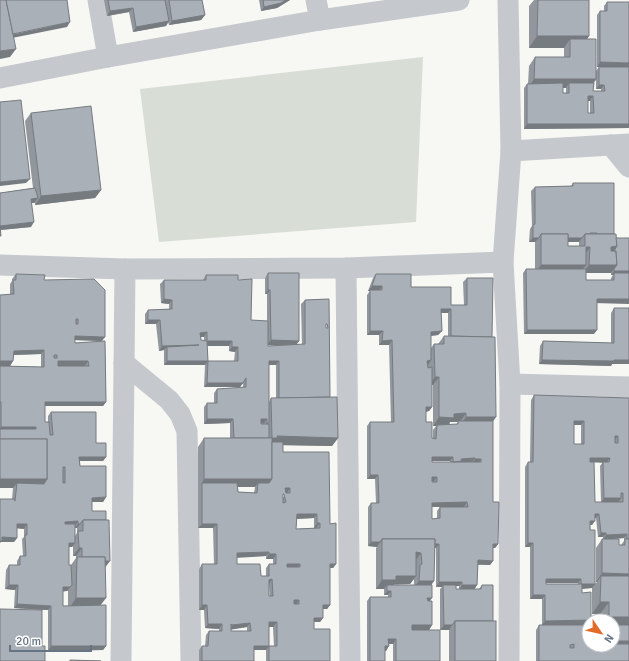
<svg xmlns="http://www.w3.org/2000/svg" width="629" height="661" viewBox="0 0 629 661" font-family="Signika,sans-serif">
	<style>
		.green { fill: #d8ded5 }
		.lines { fill: none; stroke-linecap: round; stroke-linejoin: round }
		.street { stroke: #c5c8cc; stroke-width: 21 }
		.wall { fill: #91979d; fill-rule: evenodd }
		.shaded-wall { fill: #767b80 }
		.building { fill: #a9b0b7; stroke: #767b80; fill-rule: evenodd }
	</style>
	<rect width="100%" height="100%" fill="#f7f7f4"/>
	<polygon class="green" points="423,57 416,222 159,242 140,89"/>
	<g class="lines">
		<g class="street">
			<polyline points="98,0 108,57"/>
			<polyline points="316,0 320,20 459,0"/>
			<polyline points="508,0 511,151 503,262 510,384 509,661"/>
			<polyline points="0,78 108,57 320,20"/>
			<polyline points="611,145 629,167"/>
			<polyline points="511,151 629,144"/>
			<polyline points="0,265 125,269 346,268 503,262"/>
			<polyline points="346,268 350,661"/>
			<polyline points="124,363 169,400 180,414 187,431 191,661"/>
			<polyline points="510,384 629,387"/>
			<polyline points="121,661 125,269"/>
		</g>
	</g>
	<g class="wall">
		<polygon points="104,0 202,0 205,15 201,20 169,25 168,22 166,26 133,32 129,12 107,16"/>
		<polygon points="259,0 290,0 277,8 261,11"/>
		<path d="M534,0H589V36L587,39L596,71L599,67H625H597V15L600,11H604V6L607,2H629V128L524,129V88L527,84H528L529,66L535,57H564V48H529V6ZM596,80V89H601V91H593L594,83ZM563,88H566V93H563ZM588,101H590V113H588Z"/>
		<polygon points="31,113 101,190 95,198 35,205 35,203 31,203 31,227 0,230 0,238 0,193 33,188 25,121"/>
		<path d="M573,183L616,238H629V272L597,303L594,334H524L523,273L526,269H535V242H529L530,229L532,226L531,191L535,187L571,186ZM568,242H579V246H568ZM586,273H611V275H613L611,278V280H586Z"/>
		<path d="M268,273L299,341L296,345H302L301,304L305,300L329,299L330,397L338,438L332,446L283,445V452L330,524L336,564L333,568H330V605L327,609H323V618L320,622H314V629L330,661H266V650H254V661H199V650L202,646H205L206,635L209,631H219V629L205,628L204,610H199V569L202,564H214L213,528H198V447L204,438H230V423L204,424V407L207,403H214V393L217,389L243,387V383L240,387H204L205,365H164V350L159,351L156,324H145V314L148,310L169,309V304L161,303L160,284L164,280H203L206,275L238,280L251,320L267,321V294H265V278ZM326,324H327L328,328H326ZM201,337H204V340H201ZM268,345H292L268,346ZM207,346H229V351L235,352L234,361H208ZM269,365H276V398H271L269,402ZM238,487H255L254,493L238,492ZM283,494H284L285,497H283ZM314,518V528H317L296,529L297,519ZM266,556V559H273V564H269L266,568V576H261L237,564V557ZM269,584L270,596H269ZM247,627V631H231V629ZM269,627H273L274,646H269Z"/>
		<path d="M16,274L44,280L102,341L75,340V343L105,341L106,402L103,406H45V422H48V416L51,412L96,443L106,457L103,461H80V466L106,497L103,502H92V511L105,567L100,605L106,646L103,650L48,651V610H42L0,661L42,610L14,608L15,590L5,589L6,570L9,565H17V561L20,556H23L22,539L24,537V529L17,528V538L14,542H1L12,499L13,488H0V366L41,367V354L14,355L13,361L10,366V284L12,281V279ZM75,528H77V533L75,536ZM73,546V556H76V558L71,565H69V547H72ZM63,591H68V606H63Z"/>
		<path d="M376,274L411,287L451,305H464L463,282L467,278L492,337L493,502L498,544L495,548H493V561L490,565H478L477,585L474,589H479L482,585L493,621L496,661H449V630H440V589L442,587H436V548H435L430,601L432,625L429,630L440,661H393V644H389L386,651H385V661H367V601L370,597H388V595H384V589H376V548L377,547L368,546V507L371,503H376L375,479H367V426L370,422H391L389,345H379V335H367V295L370,291H368L373,278ZM441,313H448V336H444L438,344H434L431,348V336L438,335L442,331ZM432,385H433V426H436L433,430V438H432L426,422V412L429,411L432,407ZM450,422H458L456,425H449ZM432,461H450V462H432ZM432,507H440L437,511V518L432,519ZM414,579V585H393L410,584ZM456,586H459V589H456Z"/>
		<polygon points="614,308 629,308 612,364 611,366 539,364 540,346 543,341 611,343 611,313"/>
		<path d="M534,395L629,398V661H536V630L539,625H542V599H530V547H525V467L528,462H530L531,400ZM574,425H581V444H574ZM594,462H603L600,466L601,502H595ZM595,518H596L598,537H603V539H602L596,548V582H597L595,584L590,525H592ZM624,538V541L621,545H619L607,539ZM546,583H578V584H546ZM592,588V614H600V621H613V645L588,625L589,621H591V620L582,593V589Z"/>
	</g>
	<g class="shaded-wall">
		<polygon points="286,0 290,0 277,8 261,11 264,7"/>
		<polygon points="133,8 129,12 107,16 110,11"/>
		<polygon points="205,15 201,20 169,25 172,21"/>
		<polygon points="169,21 166,26 133,32 136,27"/>
		<polygon points="70,22 67,27 7,39 10,35"/>
		<polygon points="537,36 589,36 581,48 570,39 564,48 529,48"/>
		<polygon points="16,49 10,57 0,59 0,51"/>
		<polygon points="600,62 629,63 629,67 597,67"/>
		<polygon points="534,79 596,79 590,87 569,83 566,88 528,88"/>
		<polygon points="599,85 604,85 601,89 596,89"/>
		<polygon points="588,96 593,96 590,101 585,101"/>
		<polygon points="527,124 629,124 629,128 524,129"/>
		<polygon points="30,179 26,183 0,186 0,182"/>
		<polygon points="101,190 95,198 35,205 41,196"/>
		<polygon points="38,198 34,203 27,203 31,199"/>
		<polygon points="34,222 31,227 0,230 0,226"/>
		<polygon points="533,238 539,238 535,242 529,242"/>
		<polygon points="541,238 582,238 579,242 541,242"/>
		<polygon points="617,246 611,255 611,247"/>
		<polygon points="586,247 590,247 584,256"/>
		<polygon points="541,265 586,265 580,273 535,273"/>
		<polygon points="589,265 617,265 611,273 583,273"/>
		<polygon points="614,271 629,271 629,272 627,276 614,273 613,275 611,275"/>
		<polygon points="372,286 382,286 379,291 368,291"/>
		<polygon points="268,290 270,290 267,294 265,294"/>
		<polygon points="164,299 172,300 169,304 161,303"/>
		<polygon points="597,299 629,299 629,304 594,303"/>
		<polygon points="441,309 451,309 448,313 438,313"/>
		<polygon points="148,320 160,320 156,324 145,324"/>
		<polygon points="527,330 597,330 594,334 524,334"/>
		<polygon points="370,331 383,331 379,335 367,335"/>
		<polygon points="442,331 438,335 428,336 431,332"/>
		<polygon points="207,332 204,337 197,337 200,333"/>
		<polygon points="75,336 105,337 102,341 72,340"/>
		<polygon points="271,340 299,341 296,345 267,345"/>
		<polygon points="392,340 389,345 379,345 382,341"/>
		<polygon points="207,341 232,341 229,346 204,346"/>
		<polygon points="199,345 167,347 164,350 159,351 162,346"/>
		<polygon points="232,347 238,347 235,352 229,351"/>
		<polygon points="44,350 41,354 11,355 14,351"/>
		<polygon points="431,360 428,365 424,365 427,361"/>
		<polygon points="542,360 629,360 629,364 612,364 611,366 539,364"/>
		<polygon points="0,361 13,361 10,366 0,366"/>
		<polygon points="58,361 88,361 85,366 55,366"/>
		<polygon points="167,361 208,361 205,365 164,365"/>
		<polygon points="269,361 279,361 276,365 265,365"/>
		<polygon points="435,377 439,377 433,385 429,385"/>
		<polygon points="207,383 243,383 240,387 204,387"/>
		<polygon points="45,402 106,402 103,406 42,406"/>
		<polygon points="426,407 432,407 429,411 423,412"/>
		<polygon points="466,413 460,422 450,422 448,426 433,426 439,417 454,414"/>
		<polygon points="466,417 496,417 490,426 460,426"/>
		<polygon points="207,419 233,419 230,423 204,424"/>
		<polygon points="261,419 267,419 264,423 258,423"/>
		<polygon points="574,421 584,421 581,425 571,425"/>
		<polygon points="1,427 36,427 33,432 0,431 0,428"/>
		<polygon points="277,436 338,438 332,446 273,445 266,447 272,438"/>
		<polygon points="615,436 618,436 615,440"/>
		<polygon points="79,457 106,457 103,461 76,461"/>
		<polygon points="432,457 453,457 450,461 429,461"/>
		<polygon points="475,458 472,462 461,463 450,466 453,462 461,459"/>
		<polygon points="590,458 610,458 606,463 587,462"/>
		<polygon points="475,459 481,459 478,464 472,464"/>
		<polygon points="370,475 378,475 375,479 367,479"/>
		<polygon points="432,477 437,477 434,481 429,481"/>
		<polygon points="0,479 47,479 41,488 17,483 13,488 0,488"/>
		<polygon points="204,479 272,479 266,487 258,483 255,487 202,487 202,483"/>
		<polygon points="285,488 290,488 287,493 282,493"/>
		<polygon points="106,497 103,502 89,502 92,498"/>
		<polygon points="604,498 621,498 618,503 601,503"/>
		<polygon points="467,502 464,507 429,507 432,503"/>
		<polygon points="297,514 317,514 314,518 294,519"/>
		<polygon points="595,514 599,514 596,518 592,518"/>
		<polygon points="78,521 75,526 62,526 65,522"/>
		<polygon points="590,521 595,521 592,525 586,525"/>
		<polygon points="317,523 320,523 316,528 314,528"/>
		<polygon points="17,524 27,524 24,529 14,528"/>
		<polygon points="78,524 80,524 77,528 75,528"/>
		<polygon points="202,524 217,524 213,528 198,528"/>
		<polygon points="601,533 606,533 603,537 598,537"/>
		<polygon points="627,534 624,538 603,540 606,535"/>
		<polygon points="2,537 17,538 14,542 1,542 0,543 0,540"/>
		<polygon points="371,542 380,542 377,547 368,546"/>
		<polygon points="69,543 75,543 72,547 66,547"/>
		<polygon points="528,543 533,543 530,547 525,547"/>
		<polygon points="439,544 436,548 382,547"/>
		<polygon points="493,544 498,544 495,548 490,548"/>
		<polygon points="79,548 82,548 76,556 73,556"/>
		<polygon points="269,552 266,556 234,558 237,553"/>
		<polygon points="416,552 421,553 415,561"/>
		<polygon points="269,554 276,554 273,559 266,559"/>
		<polygon points="478,560 493,561 490,565 475,564"/>
		<polygon points="82,561 110,561 104,569 76,569"/>
		<polygon points="287,564 300,564 297,568 284,568"/>
		<polygon points="330,564 336,564 333,568 327,568"/>
		<polygon points="602,573 629,574 623,582 601,576 597,582 596,582"/>
		<polygon points="396,576 416,576 410,584 394,584 390,589 387,585 384,589 376,589 382,580"/>
		<polygon points="272,579 269,584 266,584 269,580"/>
		<polygon points="546,579 581,579 578,583 543,583"/>
		<polygon points="419,581 434,581 428,590 413,589"/>
		<polygon points="439,582 462,582 459,586 443,587 443,585 442,587 436,587"/>
		<polygon points="581,584 595,584 592,588 578,589"/>
		<polygon points="9,585 18,585 15,590 5,589"/>
		<polygon points="462,585 477,585 474,590 459,590"/>
		<polygon points="63,587 70,587 67,591 60,592"/>
		<polygon points="387,591 391,591 388,595 384,595"/>
		<polygon points="533,595 545,595 542,599 530,599"/>
		<polygon points="76,598 106,598 97,610 68,610"/>
		<polygon points="427,598 432,598 429,602 424,602"/>
		<polygon points="294,600 299,600 296,605 290,605"/>
		<polygon points="600,602 609,602 600,614 592,614"/>
		<polygon points="17,604 51,606 48,610 14,608"/>
		<polygon points="202,605 207,605 204,610 199,610"/>
		<polygon points="323,605 330,605 327,609 320,609"/>
		<polygon points="609,617 629,617 629,629 613,629 613,621 606,621"/>
		<polygon points="314,618 323,618 320,622 311,622"/>
		<polygon points="591,620 591,621 589,621 588,625 542,625 545,621"/>
		<polygon points="269,622 277,622 273,627 266,627"/>
		<polygon points="250,623 247,627 229,630 232,625"/>
		<polygon points="208,624 222,624 219,629 205,628"/>
		<polygon points="412,625 432,625 429,630 408,630"/>
		<polygon points="444,625 452,625 449,630 440,630"/>
		<polygon points="586,634 589,634 589,638 583,638"/>
		<polygon points="388,639 396,639 393,644 385,644"/>
		<polygon points="615,641 629,641 629,645 612,645"/>
		<polygon points="51,646 106,646 103,650 48,651"/>
		<polygon points="254,646 269,646 266,650 251,650"/>
		<polygon points="385,646 389,646 386,651 382,651"/>
	</g>
	<g class="building">
		<polygon points="0,0 6,0 16,49 0,51"/>
		<polygon points="6,0 67,0 70,22 13,34"/>
		<polygon points="108,0 165,0 169,21 136,27 133,8 110,11"/>
		<polygon points="169,0 202,0 205,15 172,21"/>
		<polygon points="263,0 286,0 281,3 264,7"/>
		<polygon points="538,0 589,0 589,36 537,36"/>
		<polygon points="607,2 629,2 629,63 600,62 600,11 607,11"/>
		<polygon points="570,39 596,39 596,79 534,79 535,57 570,57"/>
		<path d="M599,67H629V124H527V84L563,83V93H569V83H594L593,91H605L604,85H599ZM588,96H593L594,113H588Z"/>
		<polygon points="21,100 30,179 0,182 0,102"/>
		<polygon points="91,106 101,190 41,196 31,113"/>
		<polygon points="573,183 614,183 614,234 597,234 597,233 590,233 590,234 585,234 582,238 568,238 568,234 541,234 539,238 533,238 533,225 535,224 535,187 573,186"/>
		<polygon points="35,188 38,198 31,199 34,222 0,226 1,236 0,236 0,193"/>
		<polygon points="541,234 568,234 568,246 585,246 585,234 616,234 617,246 611,247 611,251 616,251 617,265 589,265 590,247 586,247 586,265 541,265"/>
		<polygon points="616,238 629,238 629,271 614,271 614,269 617,265 616,251 614,251 617,246"/>
		<polygon points="526,269 586,269 586,280 614,280 614,273 629,273 629,299 597,299 597,330 527,330"/>
		<polygon points="268,273 299,273 299,341 271,340 270,290 268,290"/>
		<path d="M16,274L45,275L44,280L94,279L105,290V337L75,336V343L105,341L106,402H45V422H49L50,435H53L51,412H96V443H106V457H79L80,466H106V497L92,498V511H106V520H83L80,524H78V521L65,522V524H75V543H69V565H71L72,585L70,587H63V606L106,605V646H51V606L17,604L18,585H9V565H20V556H26L25,535H27V524H17V538L2,537V541H0V499H14L15,501L17,483L44,484L47,479V439H0V429H36V427H1V402H0V366L44,367V350L14,351L13,361H0V295L14,294L13,280H16ZM76,319H78V324H76ZM54,355H57V358H54ZM58,361H88L89,366H58ZM63,467H65V483H63Z"/>
		<path d="M376,274H411V287H451V305H467V278H493L492,337L451,336V309H441L442,331L431,332V360L427,361L428,368L432,367V407H426V422H432V438L436,439L437,425L458,424V421H493V502H499L498,544H493V561L478,560L477,585H462V582H439V544H435V539H382L380,542H371V503H379L378,475H370V422H394L392,340L382,341L383,331H370V290H382V286H372ZM432,457H453V462L462,461L461,459L475,458V459H481V462H432ZM432,477H437V482H432ZM467,502L468,507H440V518L432,519V503Z"/>
		<path d="M206,275H238V280L252,279L251,320L268,321V346L305,344V300L329,299L330,397L279,398V361H269V423L267,424V419H261V424H269V438H234L233,419H207V403H217V389L246,387V378L243,383H207L208,361H167V347L199,345L162,346L160,320H148V310L172,309V300L164,299V280H206ZM326,324H327L328,328H326ZM207,332V341L201,340L200,333ZM207,341H232V347H238V361H208Z"/>
		<polygon points="614,308 629,308 629,360 614,360 614,361 542,360 543,341 614,343"/>
		<polygon points="444,336 495,337 496,417 466,417 466,413 454,414 454,418 439,417 439,377 435,377 434,344 444,344"/>
		<path d="M534,395L629,398V539H627V534L606,535V533H601L599,514H595V521H590V530H595V584H581V579H546V584H582V593L591,592V620L545,621V595H533V543H528V462H533ZM574,421H584V444H574ZM615,436H618V443H615ZM590,458H610L609,462H603L604,498H621V493H623V502H595L594,462H590Z"/>
		<polygon points="337,397 338,438 277,436 278,438 272,438 272,479 204,479 204,438 272,438 271,398"/>
		<rect x="0" y="439" width="47" height="40"/>
		<path d="M272,442H283V452H329L330,524L336,523V564H330V605H323V618H314V629H330V661H269V646H254V661H202V646H208L209,631H222V624H208L207,605H202V564H217V524H202V483H237L238,492L257,493L258,483H269L272,479ZM285,488H290V493H286ZM283,494H284L286,502L283,503ZM297,514H317V523H320V528L296,529ZM269,552V554H276V564H269V576H261L260,564H237V553ZM287,564H300V567H287ZM272,579L273,596H269V580ZM294,600H299V604H294ZM269,622H277V646H269ZM250,623L251,631H231V624L232,625Z"/>
		<polygon points="83,520 109,520 110,561 105,561 105,557 82,557 82,548 79,548 78,531 83,531"/>
		<polygon points="382,539 435,539 434,581 419,581 420,565 422,564 421,553 416,552 416,576 396,576 396,580 382,580"/>
		<polygon points="602,539 619,539 619,545 625,545 625,539 629,539 629,576 628,576 629,574 602,573"/>
		<polygon points="77,557 105,557 106,598 76,598"/>
		<polygon points="601,576 629,576 629,617 609,617 609,602 600,602"/>
		<polygon points="387,585 432,585 432,598 427,598 428,601 432,601 432,625 412,625 412,630 440,630 440,661 396,661 396,639 388,639 389,646 385,646 385,661 370,661 370,597 391,597 391,591 387,591"/>
		<polygon points="443,585 456,585 456,589 481,589 482,585 493,585 493,621 455,621 452,625 444,625"/>
		<polygon points="0,609 42,610 42,646 45,646 45,661 0,661"/>
		<rect x="455" y="621" width="41" height="40"/>
		<path d="M539,625H589V634H586V637H589V645H613V637H615V634H613V625H629V641H615V644H629V661H539ZM574,644V648H570V645Z"/>
		<polygon points="70,660 101,661 70,661"/>
	</g>
	<g transform="translate(601 633) rotate(124)"><circle r="19" fill="#ffffff" stroke="#c2c7ce"/>
	<path d="M0-3L7 15L0 10L-7 15Z" fill="#e36b29"/>
	<text y="-6" font-size="11" font-weight="bold" text-anchor="middle" fill="#667485">N</text>
	</g>
	<path d="M10 645v6h81v-6" fill="none" stroke="#667485" stroke-width="2"/>
	<text x="16" y="645" font-size="12" fill="#667485" stroke="#ffffff" stroke-width="3" paint-order="stroke">20 m</text>
</svg>
